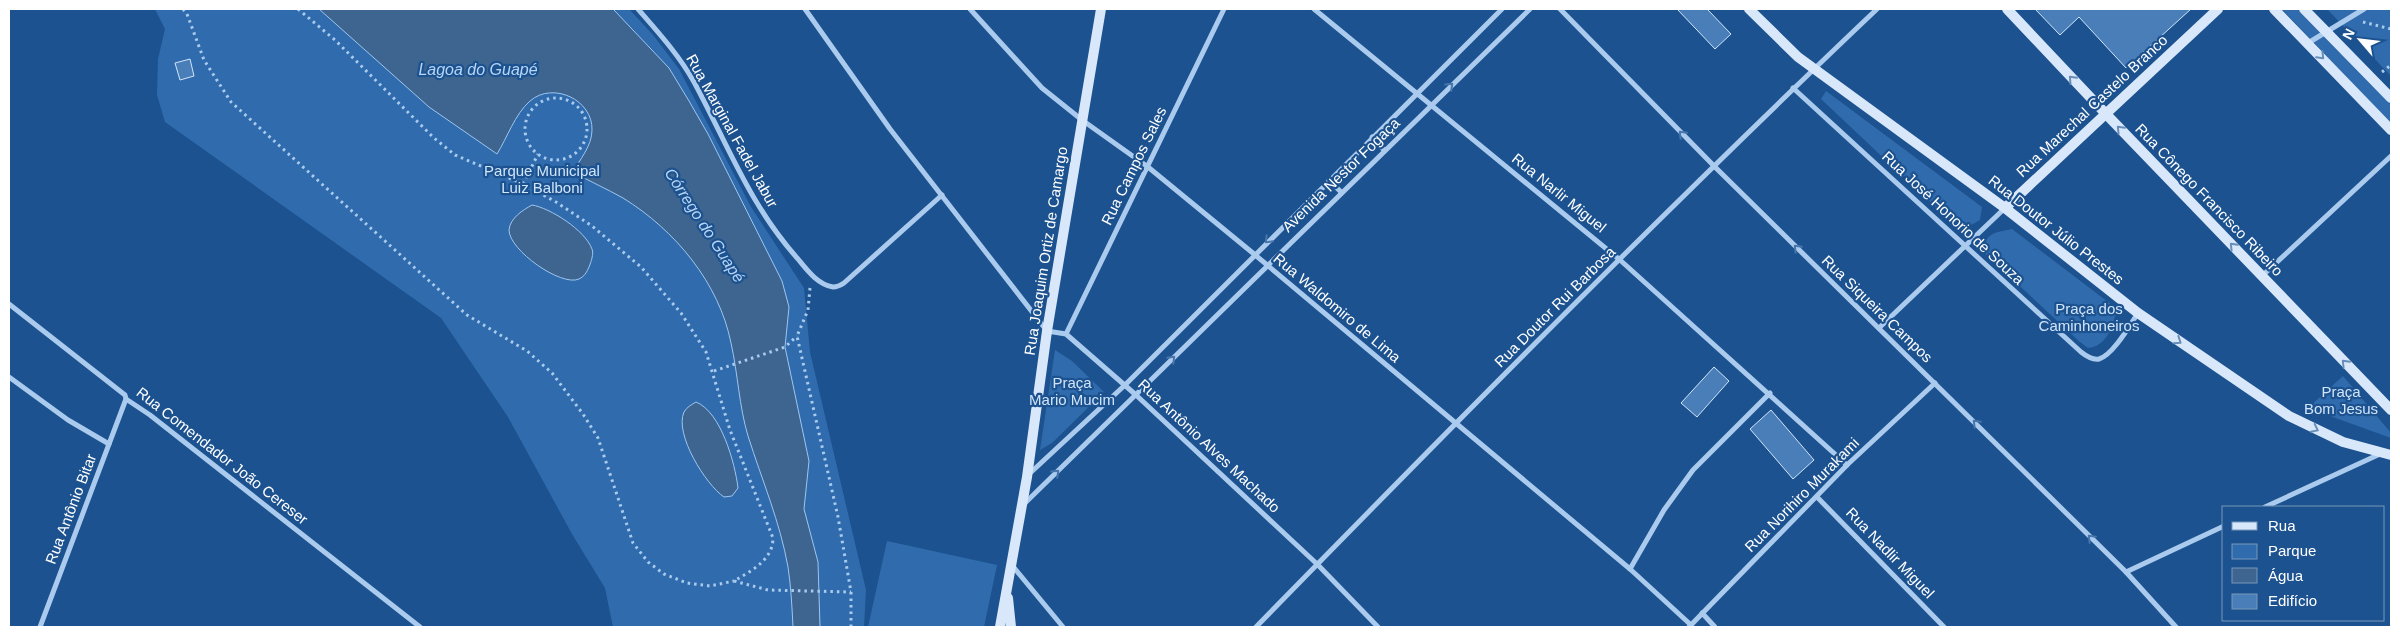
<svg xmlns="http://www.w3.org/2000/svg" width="2400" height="636" viewBox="0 0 2400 636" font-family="Arial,sans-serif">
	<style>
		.green { fill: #306cad }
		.water { fill: #3e6590; stroke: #9ec6ef }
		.building { fill: #4a7eb8; stroke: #d1e5fa }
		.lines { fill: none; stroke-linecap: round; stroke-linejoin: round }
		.path { stroke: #abcbee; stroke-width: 3; stroke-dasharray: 2.5 4; stroke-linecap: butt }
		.minor { stroke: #abcbee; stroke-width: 5 }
		.secondary { stroke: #d8e8fa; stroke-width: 10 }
		.oneway { stroke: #678eba }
		.oneway2 { stroke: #4776ac }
		.labels { text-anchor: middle; stroke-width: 4.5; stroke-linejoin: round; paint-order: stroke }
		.street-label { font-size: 15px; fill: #fff; stroke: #1c528f }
		.park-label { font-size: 15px; fill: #d1e5fa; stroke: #1c528f }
		.water-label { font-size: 16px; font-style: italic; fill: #b7d5f5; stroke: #1c528f }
	</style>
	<rect width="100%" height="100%" fill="#1c528f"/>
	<g class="green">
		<polygon points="155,9 629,9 653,35 679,69 751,207 804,288 810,352 866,590 864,627 613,627 605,588 572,534 508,417 441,318 165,122 157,95 158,59 165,29"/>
		<polygon points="2282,9 2297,9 2369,83 2391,103 2391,124"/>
		<polygon points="2327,9 2391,9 2391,76"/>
		<polygon points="1826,91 1982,207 1980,220 1961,231 1821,99"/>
		<path d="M2012,229L2116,308C2115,325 2106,347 2088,348L2080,342L1983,252C1986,232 1994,233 2012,229Z"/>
		<polygon points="1055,350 1072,361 1104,392 1052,443 1040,450"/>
		<polygon points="2343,376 2391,433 2391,438 2308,408"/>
		<polygon points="887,541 997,565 984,627 868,627"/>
	</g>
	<g class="water">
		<path d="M319,9H613L669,68L689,101L708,134L782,281L789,307L785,347L809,461L804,509L818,562L820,627H793C792,607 791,587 788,567C780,522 762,480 748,436C739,406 738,374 731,343C719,283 675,230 623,198C607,189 589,181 573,172C580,159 592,146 592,130C593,100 553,81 530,101C515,114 507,138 497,154L429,107Z"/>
		<path d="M532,205C550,208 585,230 592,249C594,254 591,262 589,267C587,272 584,277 579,279C561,287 509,250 509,230C510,218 523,210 532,205Z"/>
		<path d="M696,402C721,412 735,463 738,488L732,496L724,497C706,485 674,434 684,412C687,407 691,405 696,402Z"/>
	</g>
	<g class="building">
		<polygon points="1677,9 1707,9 1731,34 1715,49"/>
		<polygon points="2035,9 2191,9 2126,68 2079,17 2060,35"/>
		<polygon points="190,59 194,76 180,80 175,63"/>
		<polygon points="1714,367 1729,381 1697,417 1681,403"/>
		<polygon points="1771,410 1814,460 1793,479 1750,429"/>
	</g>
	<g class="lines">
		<g class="path">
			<polyline points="183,9 187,14 204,60 231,102 467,315 527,351 552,373 583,414 598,438 633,543 648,562 664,574 687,583 710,586 734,581"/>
			<path d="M298,9L335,40L434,138L455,155L523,184L556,202L592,226L641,267L681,313L706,352L730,430L773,538C773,560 751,571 734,581L768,590L851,592"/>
			<polyline points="2363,22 2391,29"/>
			<polyline points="2382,72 2391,65"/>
			<circle cx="556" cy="129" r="31"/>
			<polyline points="523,184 538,154"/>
			<polyline points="810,288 808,310 797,336 838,517 851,592 851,627"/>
			<polyline points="714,371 785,347 797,336"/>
		</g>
		<g class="minor">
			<path d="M638,9C658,32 679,55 694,82C728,145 749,204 798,259C807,270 818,285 833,287C837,287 841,285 844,283L942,195"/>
			<polyline points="805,9 890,129 1047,331 1066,334 1136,395 1317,564 1378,627"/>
			<polyline points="970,9 1042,88 1082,120 1148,167 1254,254 1630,569 1691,625"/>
			<polyline points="1314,9 1620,260 1847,465"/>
			<polyline points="1560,9 1715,167 2126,572 2176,627"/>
			<polyline points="2308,43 2364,9"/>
			<path d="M1793,88L2081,352C2086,356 2093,360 2099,359C2113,355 2130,325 2138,313"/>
			<polyline points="1372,137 1384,150"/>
			<polyline points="1329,180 1341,192"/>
			<polyline points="2262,276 2391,156"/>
			<polyline points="9,304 125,395 126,399 150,415 420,627"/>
			<polyline points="1879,328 2005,208"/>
			<polyline points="1066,334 1224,9"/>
			<polyline points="9,377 68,420 109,444"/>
			<polyline points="1028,475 1125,385 1502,9"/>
			<polyline points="1817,497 1944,627"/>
			<polyline points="1023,505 1530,9"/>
			<polyline points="2265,507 2380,454"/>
			<polyline points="1011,564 1063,627"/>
			<polyline points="1630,569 1664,510 1693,470 1770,393"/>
			<polyline points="2126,572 2224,526"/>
			<polyline points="1702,613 1715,627"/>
			<polyline points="40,627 126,399"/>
			<path d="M1256,627C1460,418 1665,210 1877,9"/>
			<polyline points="1689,627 1847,465 1935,383"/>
		</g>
		<g class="secondary">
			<polyline points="1749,9 1798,57 2005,208 2138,313 2289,416 2343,442 2391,455"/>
			<polyline points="2007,9 2106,114 2391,410"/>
			<polyline points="2274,9 2391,130"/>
			<polyline points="2304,9 2391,98"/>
			<polyline points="2005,208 2218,9"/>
			<polyline points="1008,598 1011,627"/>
			<polyline points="1000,627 1027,477 1047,331 1101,9"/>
		</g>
	</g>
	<defs><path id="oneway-chevron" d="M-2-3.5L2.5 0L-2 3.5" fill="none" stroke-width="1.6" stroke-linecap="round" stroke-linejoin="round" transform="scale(1.25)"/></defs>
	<g class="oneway">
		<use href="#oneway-chevron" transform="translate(2321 56) rotate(46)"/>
		<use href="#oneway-chevron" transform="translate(2072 79) rotate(-133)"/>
		<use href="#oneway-chevron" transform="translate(2120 129) rotate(-134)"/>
		<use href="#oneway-chevron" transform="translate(2233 246) rotate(-134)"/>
		<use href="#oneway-chevron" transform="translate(2178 341) rotate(34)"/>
		<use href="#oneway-chevron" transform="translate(2345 363) rotate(-134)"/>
		<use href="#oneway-chevron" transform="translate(2315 429) rotate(26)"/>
	</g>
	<g class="oneway2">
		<use href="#oneway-chevron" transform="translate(1450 86) rotate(-44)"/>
		<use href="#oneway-chevron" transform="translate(1682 134) rotate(-134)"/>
		<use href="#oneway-chevron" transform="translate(1268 240) rotate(135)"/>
		<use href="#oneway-chevron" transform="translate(1797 248) rotate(-135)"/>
		<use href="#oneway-chevron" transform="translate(1172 359) rotate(-45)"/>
		<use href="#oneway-chevron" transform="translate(1976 423) rotate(-135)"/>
		<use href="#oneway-chevron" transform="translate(1056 473) rotate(-44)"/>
		<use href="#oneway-chevron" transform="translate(2091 538) rotate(-135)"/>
	</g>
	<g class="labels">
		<g class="street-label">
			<text transform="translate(2092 106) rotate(-43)" y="5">Rua Marechal Castelo Branco</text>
			<text transform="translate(732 131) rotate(61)" y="5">Rua Marginal Fadel Jabur</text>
			<text transform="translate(1134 166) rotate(-64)" y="5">Rua Campos Sales</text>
			<text transform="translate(1341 175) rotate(-44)" y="5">Avenida Nestor Fogaça</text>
			<text transform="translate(1559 193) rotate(39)" y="5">Rua Narlir Miguel</text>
			<text transform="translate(2209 200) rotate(46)" y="5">Rua Cônego Francisco Ribeiro</text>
			<text transform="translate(1953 218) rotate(43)" y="5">Rua José Honorio de Souza</text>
			<text transform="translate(2056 230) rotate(38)" y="5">Rua Doutor Júlio Prestes</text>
			<text transform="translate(1046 251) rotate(-81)" y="5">Rua Joaquim Ortiz de Camargo</text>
			<text transform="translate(1555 307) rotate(-45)" y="5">Rua Doutor Rui Barbosa</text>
			<text transform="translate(1337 308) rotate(40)" y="5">Rua Waldomiro de Lima</text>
			<text transform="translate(1877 309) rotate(44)" y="5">Rua Siqueira Campos</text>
			<text transform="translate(1209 446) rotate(43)" y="5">Rua Antônio Alves Machado</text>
			<text transform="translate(222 456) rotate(38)" y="5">Rua Comendador João Cereser</text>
			<text transform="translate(1802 495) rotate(-45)" y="5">Rua Norihiro Murakami</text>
			<text transform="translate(71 509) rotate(-69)" y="5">Rua Antônio Bitar</text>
			<text transform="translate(1890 553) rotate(46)" y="5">Rua Nadlir Miguel</text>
		</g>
		<g class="park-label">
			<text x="542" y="176">Parque Municipal<tspan x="542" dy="17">Luiz Balboni</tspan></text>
			<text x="2089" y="314">Praça dos<tspan x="2089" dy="17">Caminhoneiros</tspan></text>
			<text x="1072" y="388">Praça<tspan x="1072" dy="17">Mario Mucim</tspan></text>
			<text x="2341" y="397">Praça<tspan x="2341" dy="17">Bom Jesus</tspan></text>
		</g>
		<g class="water-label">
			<text x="478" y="75">Lagoa do Guapé</text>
			<text transform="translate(705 225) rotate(57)" y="6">Córrego do Guapé</text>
		</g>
	</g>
	<rect width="2400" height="636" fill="none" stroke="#ffffff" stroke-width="20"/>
	<rect x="2222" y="506" width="162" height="115" fill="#1c528f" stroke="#7797bc"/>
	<rect x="2232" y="522" width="25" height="8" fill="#d8e8fa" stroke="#7797bc"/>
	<text x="2268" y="531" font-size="15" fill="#ffffff">Rua</text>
	<rect x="2232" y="544" width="25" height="15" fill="#306cad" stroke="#7797bc"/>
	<text x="2268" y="556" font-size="15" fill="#ffffff">Parque</text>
	<rect x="2232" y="568" width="25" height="15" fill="#3e6590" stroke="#7797bc"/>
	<text x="2268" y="581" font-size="15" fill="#ffffff">Água</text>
	<rect x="2232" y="594" width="25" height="15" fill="#4a7eb8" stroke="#7797bc"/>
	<text x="2268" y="606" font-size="15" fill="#ffffff">Edifício</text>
	<g transform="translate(2360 40) rotate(298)" stroke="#1c528f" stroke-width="4" paint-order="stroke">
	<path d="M0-4L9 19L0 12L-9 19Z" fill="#ffffff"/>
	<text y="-8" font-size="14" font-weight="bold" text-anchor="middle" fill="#ffffff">N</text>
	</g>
</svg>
